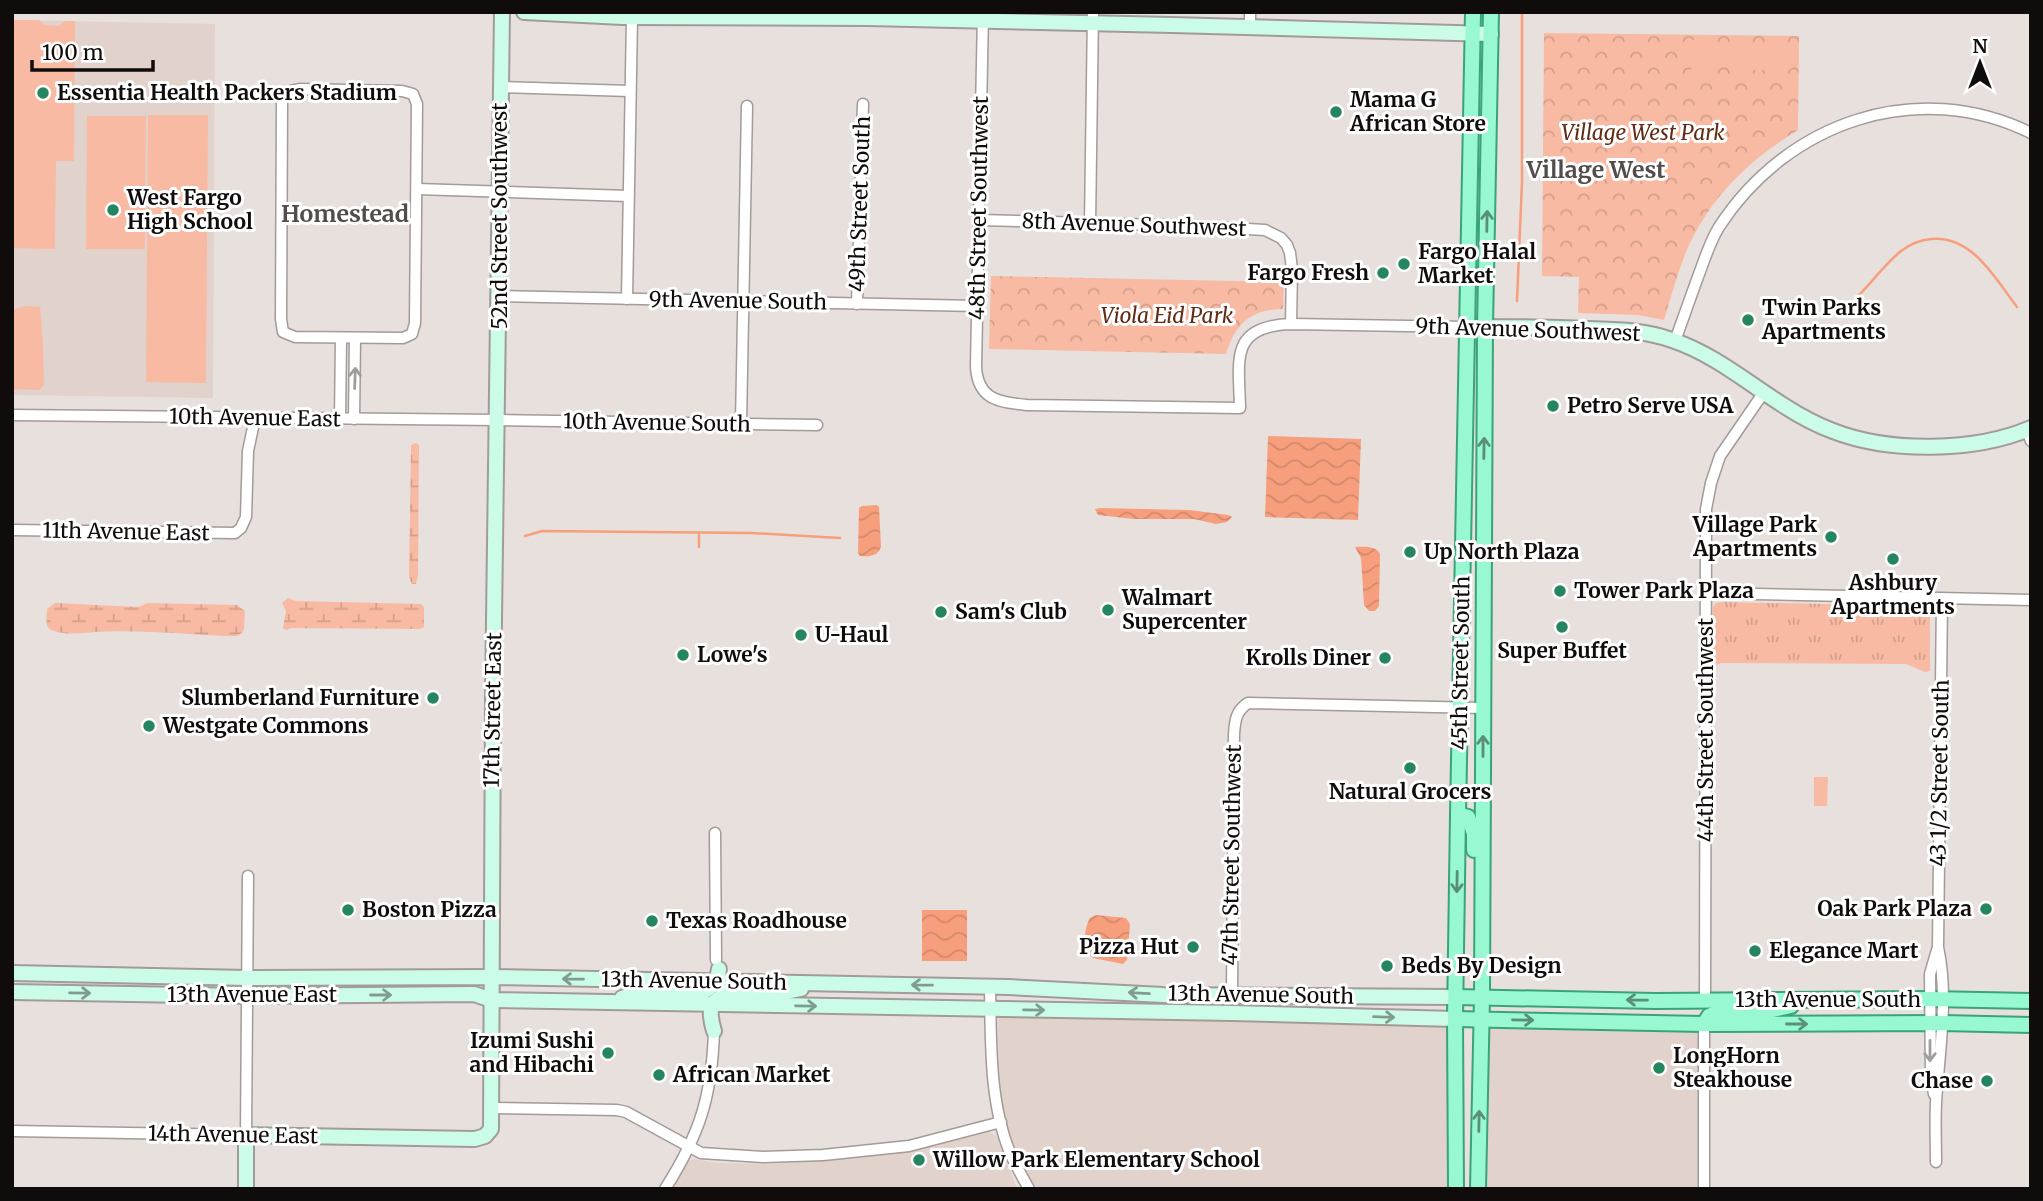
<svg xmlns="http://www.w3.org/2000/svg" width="2043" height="1201" viewBox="0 0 2043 1201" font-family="Merriweather,serif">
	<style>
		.built { fill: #e1d2cc }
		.grass { fill: url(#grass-tufts) }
		.wetland { fill: url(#wetland-marsh) }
		.park { fill: url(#park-crowns) }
		.pitch { fill: #f8baa3 }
		.water { fill: url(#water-waves) }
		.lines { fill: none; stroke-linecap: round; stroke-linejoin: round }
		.stream { stroke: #f79f7d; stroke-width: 2.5 }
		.street-casing { stroke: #a29b98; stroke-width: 13 }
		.secondary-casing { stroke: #a29b98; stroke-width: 18 }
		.primary-casing { stroke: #3ba378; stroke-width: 18 }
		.street { stroke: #fff; stroke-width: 10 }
		.secondary { stroke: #cbfce8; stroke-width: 14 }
		.primary { stroke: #97f8d1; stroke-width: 14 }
		.oneway { stroke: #5a8e78 }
		.oneway2 { stroke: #9f9e9d }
		.oneway3 { stroke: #809c90 }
		.poi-dot { fill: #24855e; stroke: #fff; stroke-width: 2.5 }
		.labels { text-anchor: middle; stroke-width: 6; stroke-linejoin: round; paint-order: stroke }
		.poi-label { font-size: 21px; font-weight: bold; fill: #0f0c0b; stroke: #fff; text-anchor: start }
		.park-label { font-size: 21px; font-style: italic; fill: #622b14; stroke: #fff }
		.street-label { font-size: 21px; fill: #0f0c0b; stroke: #fff }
		.neighbourhood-label { font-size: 23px; font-weight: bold; fill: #524c4a; stroke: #fff }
	</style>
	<defs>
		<pattern id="grass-tufts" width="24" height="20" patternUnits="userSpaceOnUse" patternTransform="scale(1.75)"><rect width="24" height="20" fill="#f8baa3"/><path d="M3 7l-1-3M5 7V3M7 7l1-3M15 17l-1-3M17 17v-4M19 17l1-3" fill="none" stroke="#d39f8b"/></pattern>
		<pattern id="wetland-marsh" width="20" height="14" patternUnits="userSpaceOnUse" patternTransform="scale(1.75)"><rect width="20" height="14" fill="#f8baa3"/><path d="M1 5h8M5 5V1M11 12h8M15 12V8" fill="none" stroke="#d39f8b"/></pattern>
		<pattern id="park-crowns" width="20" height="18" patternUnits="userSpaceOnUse" patternTransform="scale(1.75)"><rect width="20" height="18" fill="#f8baa3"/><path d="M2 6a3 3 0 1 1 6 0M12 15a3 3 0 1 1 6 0" fill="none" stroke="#d39f8b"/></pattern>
		<pattern id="water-waves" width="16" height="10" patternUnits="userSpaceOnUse" patternTransform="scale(1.75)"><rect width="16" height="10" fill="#f79f7d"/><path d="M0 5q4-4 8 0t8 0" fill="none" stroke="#d3886b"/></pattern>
	</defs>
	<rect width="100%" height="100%" fill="#e8e0dd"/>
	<g class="built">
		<polygon points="12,20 215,24 213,398 12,395"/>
		<polygon points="997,1014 1451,1022 1451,1189 1034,1189 1005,1127 998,1077"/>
		<polygon points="1484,1021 1700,1028 1700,1189 1482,1189"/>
		<polygon points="990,1132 997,1137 1017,1189 672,1189 688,1161 694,1159 717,1163 770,1164 855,1158 920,1149"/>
	</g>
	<polygon class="grass" points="1722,602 1924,606 1930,613 1930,671 1925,672 1906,664 1721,663 1717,665 1712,662 1713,607 1716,603"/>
	<g class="wetland">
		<polygon points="416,443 419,445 418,576 416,584 412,584 409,577 411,445"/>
		<polygon points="288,598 296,601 421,604 424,607 424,627 420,629 291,628 286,630 283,628 286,611 282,603"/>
		<path d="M55,603L138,607L148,603L237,605L245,611L244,629L242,633L236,636C188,635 141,629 94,632C82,633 61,636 50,629C44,625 47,615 47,609Z"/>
	</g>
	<g class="park">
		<path d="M1544,33L1799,36L1798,130C1748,161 1710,197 1686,252C1677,274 1671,297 1664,320L1638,315L1578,313L1579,277L1542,276Z"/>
		<path d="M991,276L1284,282L1283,309C1251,309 1235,324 1226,354L989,349Z"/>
	</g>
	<g class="pitch">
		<polygon points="12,20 39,20 45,25 59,26 65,21 75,21 74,161 56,161 55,249 12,248"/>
		<polygon points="1692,40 1713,41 1713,81 1691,81"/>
		<polygon points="1733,43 1789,43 1794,48 1794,66 1788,71 1730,69 1727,66 1727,47"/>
		<polygon points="148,115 208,115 206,383 146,382"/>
		<polygon points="87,116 146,116 145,249 86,249"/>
		<polygon points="25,306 40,307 43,343 44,385 39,390 12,389 12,310"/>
		<polygon points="1814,777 1828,777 1827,806 1814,806"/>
	</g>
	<g class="water">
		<polygon points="1268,436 1361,439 1358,520 1265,517"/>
		<path d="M877,505L879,507L881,547C878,556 869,557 860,556L858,553L859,508L862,506Z"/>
		<polygon points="1100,508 1189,510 1228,515 1232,517 1227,522 1216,524 1194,519 1134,519 1098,515 1095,509"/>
		<path d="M1355,547C1363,547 1376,545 1380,554L1379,606L1375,611H1369L1364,605L1361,558Z"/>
		<rect x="922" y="910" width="45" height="51"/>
		<path d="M1096,915L1126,918L1130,924L1127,960L1123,964L1093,958L1086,951C1084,939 1084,929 1090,918Z"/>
	</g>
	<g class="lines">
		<g class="stream">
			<path d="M1859,295C1873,281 1885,264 1901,251C1909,245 1920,240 1931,239C1972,235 1995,278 2017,307"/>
			<polyline points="1517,301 1522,182 1522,12"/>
			<polyline points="699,533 699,547"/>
			<polyline points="525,536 542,531 751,533 840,538"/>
		</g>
		<defs>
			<g id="street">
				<path d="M983,12L976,367C978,400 999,402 1027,405L1240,408C1239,360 1229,326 1291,324L1466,327"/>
				<polyline points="1250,28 1250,12"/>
				<polyline points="500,87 630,91"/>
				<polygon points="299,89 402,91 413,94 417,104 415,323 412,334 403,338 295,337 283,332 281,319 282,102 286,92"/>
				<polyline points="417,189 628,196"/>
				<polyline points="979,220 1196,226 1265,230 1281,238 1287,245 1290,253 1292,269 1291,324"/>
				<polyline points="1090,224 1093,12"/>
				<polyline points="499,296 977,306"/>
				<polyline points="627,299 632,17"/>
				<polyline points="857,304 863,104"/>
				<path d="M1675,341C1684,316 1693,290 1702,266C1707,252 1712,238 1719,227C1787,122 1917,77 2031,133"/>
				<polyline points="12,415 498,420 817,425"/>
				<polyline points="340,419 341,338"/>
				<polyline points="354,419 355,338"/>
				<polyline points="741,424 747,106"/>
				<polyline points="2027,430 2031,441"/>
				<polyline points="12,530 235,533 241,528 246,517 248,451 255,418"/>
				<polyline points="1706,593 2031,600"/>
				<polyline points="715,833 716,960"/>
				<path d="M990,987C991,1041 989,1104 1011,1155C1016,1166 1023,1178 1029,1189"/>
				<path d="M1232,995L1234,734C1235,720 1236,711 1248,703L1483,708"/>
				<polyline points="1705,1000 1706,509 1711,483 1720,456 1764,392"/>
				<polyline points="1934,1094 1931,1078 1930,974 1937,950"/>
				<polyline points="492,1108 617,1110 626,1112 701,1153 763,1157 823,1155 909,1146 1001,1122"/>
				<polyline points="12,1131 246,1135 248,876"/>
				<path d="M1936,1162C1936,1143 1935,1123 1936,1103C1939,1051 1949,998 1938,947L1942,599"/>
				<path d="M665,1189C700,1134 712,1096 714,1031"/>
				<polyline points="1704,1189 1704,1024"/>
			</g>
			<g id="secondary">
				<polyline points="524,12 622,17 867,18 1172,25 1491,34"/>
				<path d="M1466,327C1507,327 1548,327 1588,329C1617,330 1644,330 1672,340C1714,354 1749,384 1786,407C1800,416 1817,425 1833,431C1890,453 1975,452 2031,428"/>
				<polyline points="12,973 248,978 492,977 1008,987 1163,995 1456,997"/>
				<polyline points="12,992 248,996 474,994 492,1000 1232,1013 1455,1019"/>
				<path d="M622,998L640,992H702C712,988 718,980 719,969"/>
				<path d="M714,1031C708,1011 708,999 732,993H781L801,989"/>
				<polyline points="246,1189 246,1135 475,1139 485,1136 491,1129 493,696 502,12"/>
			</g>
			<g id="primary">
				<polyline points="1458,814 1468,817 1474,833 1474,850"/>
				<polyline points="1456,997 1656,1001 1930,999 2031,1001"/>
				<polyline points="1455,1019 1704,1024 1942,1023 2031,1025"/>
				<polyline points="1704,1024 1709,1016 1716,1013 1763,1012 1791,1006"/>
				<polyline points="1456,1189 1455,1019 1458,814 1473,12"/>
				<polyline points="1478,1189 1482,997 1485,327 1491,12"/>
			</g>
		</defs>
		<use href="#street" class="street-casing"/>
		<use href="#secondary" class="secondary-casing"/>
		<use href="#primary" class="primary-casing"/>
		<use href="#street" class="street"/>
		<use href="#secondary" class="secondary"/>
		<use href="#primary" class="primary"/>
	</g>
	<defs><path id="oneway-shaft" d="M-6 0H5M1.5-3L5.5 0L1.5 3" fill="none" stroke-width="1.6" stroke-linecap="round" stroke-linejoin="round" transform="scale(1.75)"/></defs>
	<g class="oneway">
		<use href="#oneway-shaft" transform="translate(1487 221) rotate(-89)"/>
		<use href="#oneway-shaft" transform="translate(1484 448) rotate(-89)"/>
		<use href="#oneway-shaft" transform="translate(1483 746) rotate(-90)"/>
		<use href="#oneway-shaft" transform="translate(1457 882) rotate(91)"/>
		<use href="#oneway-shaft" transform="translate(1637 1000) rotate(-179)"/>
		<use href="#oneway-shaft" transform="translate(1523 1020) rotate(1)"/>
		<use href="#oneway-shaft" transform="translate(1797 1024)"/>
		<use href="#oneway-shaft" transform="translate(1479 1121) rotate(-89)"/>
	</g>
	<g class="oneway2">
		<use href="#oneway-shaft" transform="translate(355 378) rotate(-88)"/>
		<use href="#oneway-shaft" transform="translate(1930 1051) rotate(90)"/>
	</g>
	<g class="oneway3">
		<use href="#oneway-shaft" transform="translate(573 979) rotate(-179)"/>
		<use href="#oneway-shaft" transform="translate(922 985) rotate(-179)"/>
		<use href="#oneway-shaft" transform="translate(80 993) rotate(1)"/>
		<use href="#oneway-shaft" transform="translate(1139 993) rotate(-177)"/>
		<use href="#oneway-shaft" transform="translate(381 995)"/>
		<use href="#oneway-shaft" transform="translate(806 1006) rotate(1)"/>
		<use href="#oneway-shaft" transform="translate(1034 1010) rotate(1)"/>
		<use href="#oneway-shaft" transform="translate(1384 1017) rotate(2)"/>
	</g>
	<g class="poi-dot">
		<circle cx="43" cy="93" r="7"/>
		<circle cx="1336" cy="112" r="7"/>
		<circle cx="113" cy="210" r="7"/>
		<circle cx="1404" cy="264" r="7"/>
		<circle cx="1383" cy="273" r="7"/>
		<circle cx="1748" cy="320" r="7"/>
		<circle cx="1553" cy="406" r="7"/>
		<circle cx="1831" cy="537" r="7"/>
		<circle cx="1410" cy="552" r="7"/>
		<circle cx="1893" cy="559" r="7"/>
		<circle cx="1560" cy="591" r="7"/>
		<circle cx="1108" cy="610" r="7"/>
		<circle cx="941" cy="612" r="7"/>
		<circle cx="1562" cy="627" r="7"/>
		<circle cx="801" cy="635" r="7"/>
		<circle cx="683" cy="655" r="7"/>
		<circle cx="1385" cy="658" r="7"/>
		<circle cx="433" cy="698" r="7"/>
		<circle cx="149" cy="726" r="7"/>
		<circle cx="1410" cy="768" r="7"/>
		<circle cx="1986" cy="909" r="7"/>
		<circle cx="348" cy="910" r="7"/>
		<circle cx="652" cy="921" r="7"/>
		<circle cx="1193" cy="947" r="7"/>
		<circle cx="1755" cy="951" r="7"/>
		<circle cx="1387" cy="966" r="7"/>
		<circle cx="608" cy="1053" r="7"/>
		<circle cx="1659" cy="1068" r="7"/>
		<circle cx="659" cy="1075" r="7"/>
		<circle cx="1987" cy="1081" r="7"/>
		<circle cx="919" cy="1160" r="7"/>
	</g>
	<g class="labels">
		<g class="poi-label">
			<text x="57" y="100">Essentia Health Packers Stadium</text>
			<text x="1350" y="107">Mama G<tspan x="1350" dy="24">African Store</tspan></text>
			<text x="127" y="205">West Fargo<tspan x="127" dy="24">High School</tspan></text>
			<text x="1418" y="259">Fargo Halal<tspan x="1418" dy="24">Market</tspan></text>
			<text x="1369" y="280" text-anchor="end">Fargo Fresh</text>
			<text x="1762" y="315">Twin Parks<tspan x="1762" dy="24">Apartments</tspan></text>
			<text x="1567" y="413">Petro Serve USA</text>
			<text x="1817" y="532" text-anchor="end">Village Park<tspan x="1817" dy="24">Apartments</tspan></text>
			<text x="1424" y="559">Up North Plaza</text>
			<text x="1893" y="590" text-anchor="middle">Ashbury<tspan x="1893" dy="24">Apartments</tspan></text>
			<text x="1574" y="598">Tower Park Plaza</text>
			<text x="1122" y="605">Walmart<tspan x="1122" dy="24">Supercenter</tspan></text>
			<text x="955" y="619">Sam's Club</text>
			<text x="815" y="642">U-Haul</text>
			<text x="1562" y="658" text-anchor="middle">Super Buffet</text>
			<text x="697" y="662">Lowe's</text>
			<text x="1371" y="665" text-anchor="end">Krolls Diner</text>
			<text x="419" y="705" text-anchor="end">Slumberland Furniture</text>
			<text x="163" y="733">Westgate Commons</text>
			<text x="1410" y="799" text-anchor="middle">Natural Grocers</text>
			<text x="1972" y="916" text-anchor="end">Oak Park Plaza</text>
			<text x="362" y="917">Boston Pizza</text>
			<text x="666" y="928">Texas Roadhouse</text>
			<text x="1179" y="954" text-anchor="end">Pizza Hut</text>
			<text x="1769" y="958">Elegance Mart</text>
			<text x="1401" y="973">Beds By Design</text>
			<text x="594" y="1048" text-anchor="end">Izumi Sushi<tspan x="594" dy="24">and Hibachi</tspan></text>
			<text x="1673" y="1063">LongHorn<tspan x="1673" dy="24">Steakhouse</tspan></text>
			<text x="673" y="1082">African Market</text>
			<text x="1973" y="1088" text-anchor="end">Chase</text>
			<text x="933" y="1167">Willow Park Elementary School</text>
		</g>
		<g class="park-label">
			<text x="1643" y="140">Village West Park</text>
			<text x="1167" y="323">Viola Eid Park</text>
		</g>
		<g class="street-label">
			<text transform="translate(860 204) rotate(-88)" y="7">49th Street South</text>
			<text transform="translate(979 208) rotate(-89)" y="7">48th Street Southwest</text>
			<text transform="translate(500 216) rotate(-90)" y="7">52nd Street Southwest</text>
			<text transform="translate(1134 225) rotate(2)" y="7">8th Avenue Southwest</text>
			<text transform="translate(738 301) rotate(1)" y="7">9th Avenue South</text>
			<text transform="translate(1528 330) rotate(2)" y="7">9th Avenue Southwest</text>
			<text transform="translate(255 418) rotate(1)" y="7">10th Avenue East</text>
			<text transform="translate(657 423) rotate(1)" y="7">10th Avenue South</text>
			<text transform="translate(126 532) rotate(1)" y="7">11th Avenue East</text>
			<text transform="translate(1461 663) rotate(-89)" y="7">45th Street South</text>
			<text transform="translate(493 710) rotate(-89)" y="7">17th Street East</text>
			<text transform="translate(1706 730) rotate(-90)" y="7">44th Street Southwest</text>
			<text transform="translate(1940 773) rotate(-89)" y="7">43 1/2 Street South</text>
			<text transform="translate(1232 855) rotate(-89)" y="7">47th Street Southwest</text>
			<text transform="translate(694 981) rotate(1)" y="7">13th Avenue South</text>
			<text x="252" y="1002">13th Avenue East</text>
			<text transform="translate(1261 995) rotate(1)" y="7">13th Avenue South</text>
			<text x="1828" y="1007">13th Avenue South</text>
			<text transform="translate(233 1135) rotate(1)" y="7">14th Avenue East</text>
		</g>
		<g class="neighbourhood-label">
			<text x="1596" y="178">Village West</text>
			<text x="345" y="222">Homestead</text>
		</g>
	</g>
	<rect width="2043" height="1201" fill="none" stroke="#0f0c0b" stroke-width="28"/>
	<g transform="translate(1980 63)" stroke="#ffffff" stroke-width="5" paint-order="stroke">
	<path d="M0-5L12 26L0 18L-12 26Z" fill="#0f0c0b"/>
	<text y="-10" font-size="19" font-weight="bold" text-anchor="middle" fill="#0f0c0b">N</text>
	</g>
	<path d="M32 60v10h121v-10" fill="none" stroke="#0f0c0b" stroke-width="3.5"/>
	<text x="42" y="60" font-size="21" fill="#0f0c0b" stroke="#ffffff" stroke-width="5" paint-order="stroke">100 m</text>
</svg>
